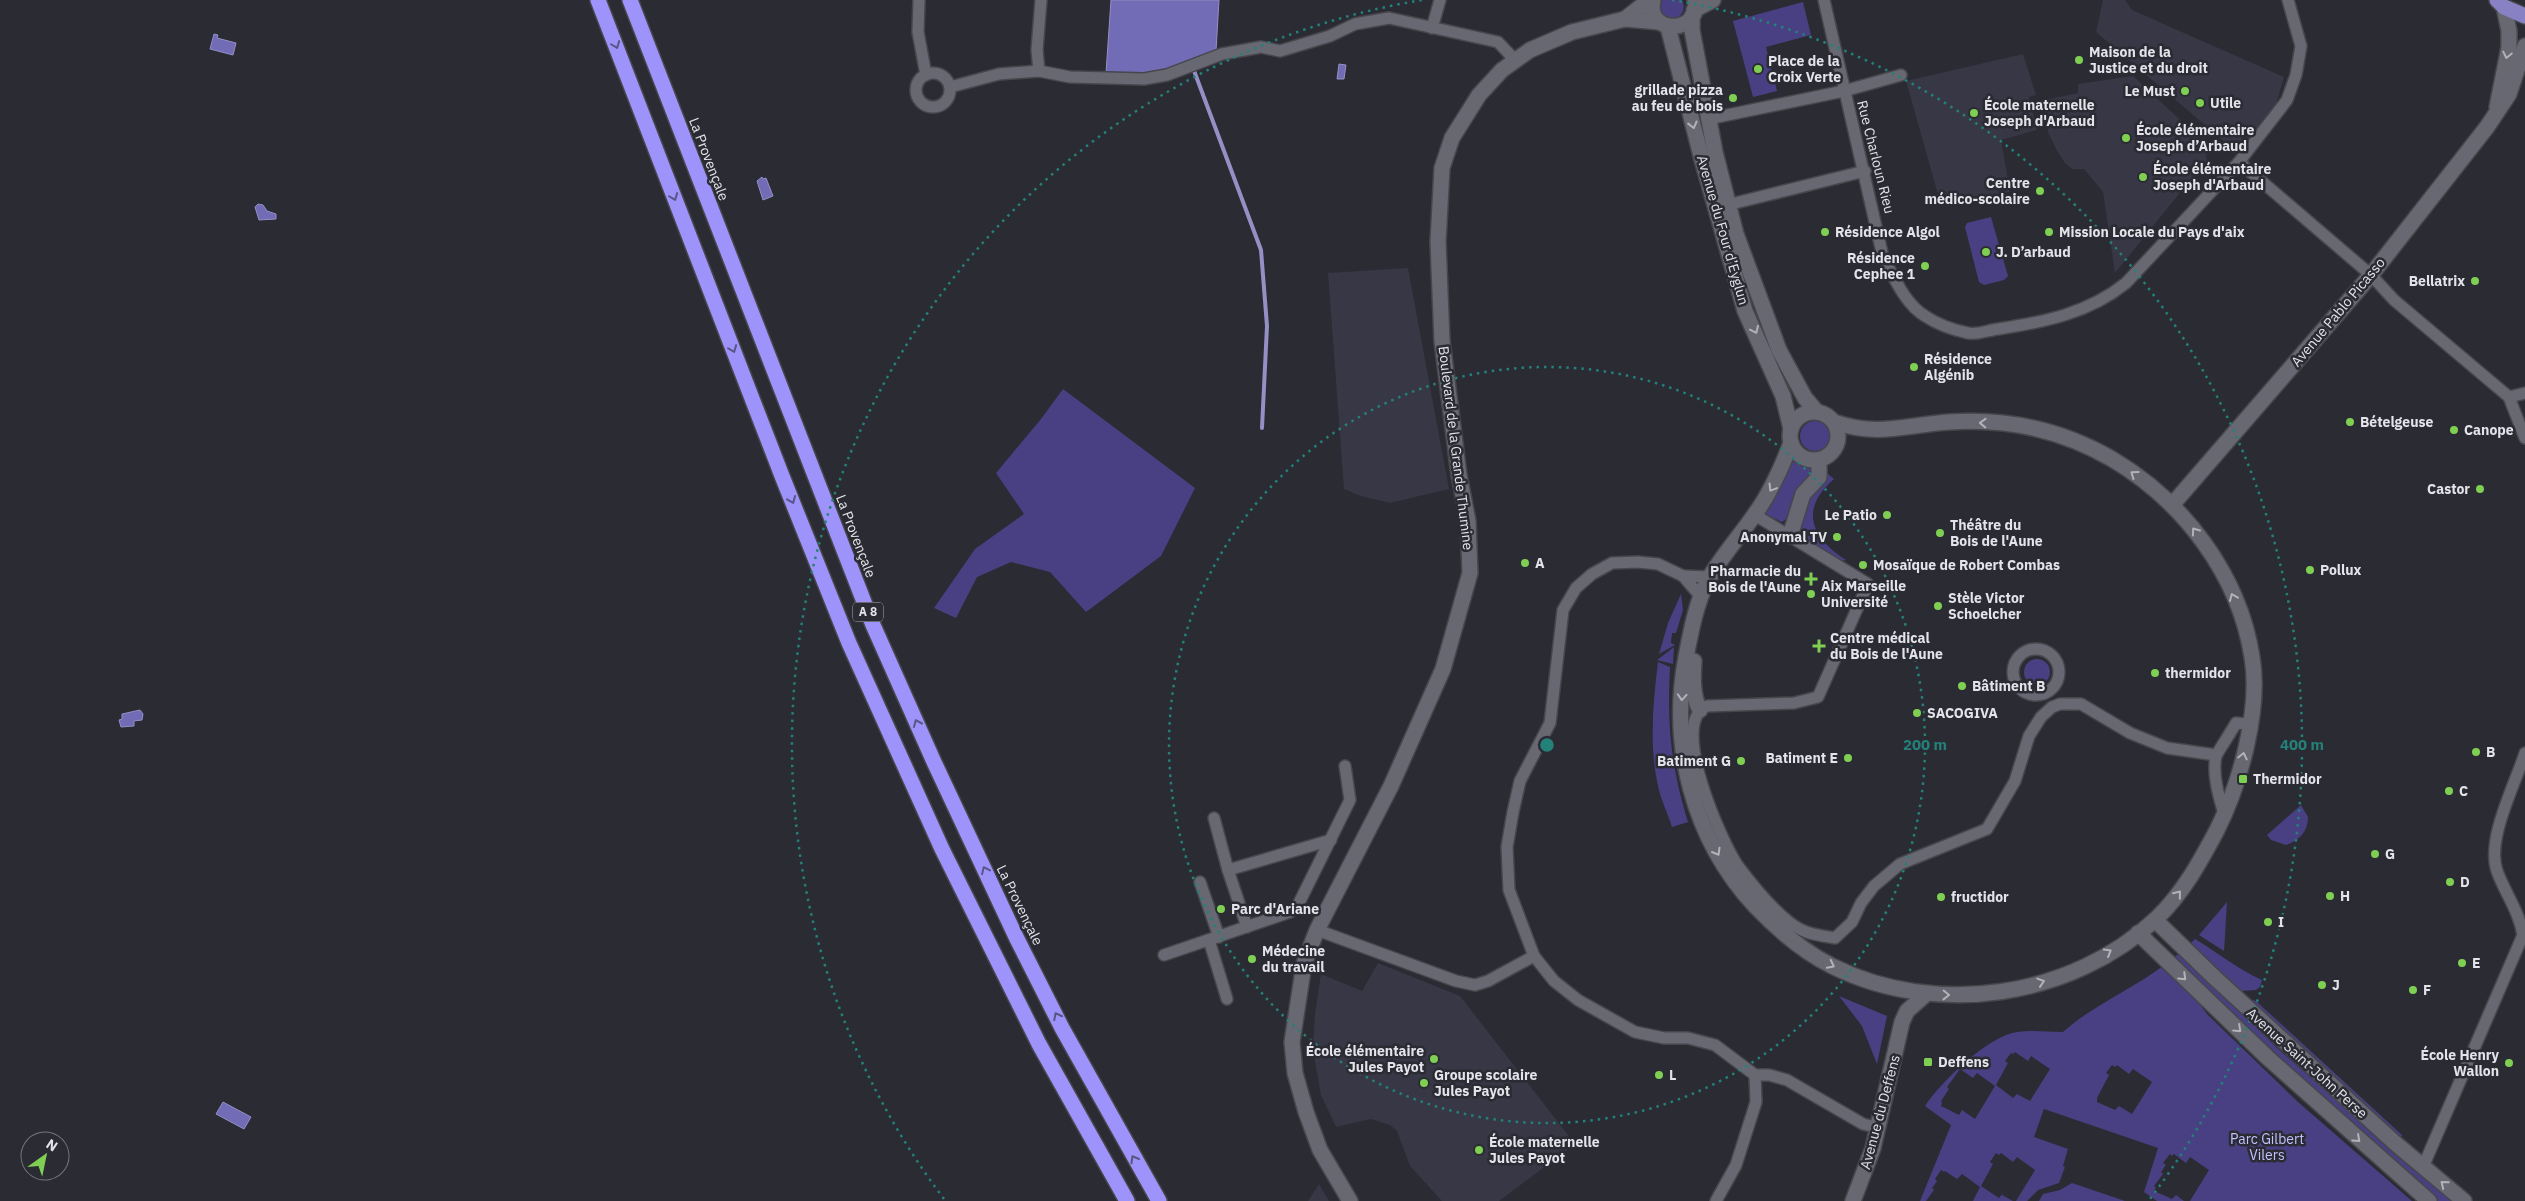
<svg xmlns="http://www.w3.org/2000/svg" width="2525" height="1201" viewBox="0 0 2525 1201" font-family="'IBM Plex Sans',sans-serif">
	<style>
		.built { fill: #373745 }
		.green { fill: #484082; fill-rule: evenodd }
		.water { fill: #726bb5; stroke: #948fc5 }
		.lines { fill: none; stroke-linecap: round; stroke-linejoin: round }
		.stream { stroke: #948fc5; stroke-width: 4 }
		.street-casing { stroke: #46464c; stroke-width: 14 }
		.secondary-casing { stroke: #46464c; stroke-width: 18 }
		.primary-casing { stroke: #46464c; stroke-width: 18 }
		.highway-casing { stroke: #46464c; stroke-width: 18 }
		.street { stroke: #686872; stroke-width: 11 }
		.secondary { stroke: #686872; stroke-width: 15 }
		.primary { stroke: #8882c4; stroke-width: 15 }
		.highway { stroke: #9d93fb; stroke-width: 15 }
		.oneway { stroke: #595584 }
		.oneway2 { stroke: #b2b2b9 }
		.ring { fill: none; stroke: #24817a; stroke-width: 2.5; stroke-dasharray: 2.5 5 }
		.poi-dot { fill: #7fd052; stroke: #2b2b34; stroke-width: 2 }
		.labels { text-anchor: middle; stroke-width: 5; stroke-linejoin: round; paint-order: stroke }
		.shield { fill: #2b2b34; stroke: #acacb3; stroke-width: 1 }
		.shield-label { font-size: 12px; font-weight: bold; fill: #e3e3e9 }
		.poi-label { font-size: 14px; font-weight: bold; fill: #e3e3e9; stroke: #2b2b34; text-anchor: start }
		.street-label { font-size: 14px; fill: #e3e3e9; stroke: #2b2b34 }
		.park-label { font-size: 14px; fill: #c4c1ff; stroke: #2b2b34 }
		.centre { fill: #24817a; stroke: #2b2b34; stroke-width: 2.5 }
		.ring-label { font-size: 15px; text-anchor: middle; font-weight: bold; fill: #24817a; stroke: #2b2b34; stroke-width: 5; stroke-linejoin: round; paint-order: stroke }
	</style>
	<rect width="100%" height="100%" fill="#2b2b34"/>
	<g class="built">
		<polygon points="2103,0 2125,0 2132,10 2284,77 2276,104 2239,154 2096,32"/>
		<polygon points="2023,54 2036,95 2029,97 2037,130 2001,140 2010,192 1941,205 1906,81"/>
		<polygon points="2133,76 2206,144 2207,167 2187,184 2115,273 2103,192 2084,169 2072,169 2065,163 2056,149 2048,132 2045,100 2078,93 2078,84"/>
		<polygon points="1408,268 1449,489 1390,503 1361,496 1344,489 1328,273"/>
		<polygon points="1378,963 1460,996 1575,1144 1499,1201 1442,1201 1410,1166 1397,1131 1390,1125 1371,1119 1336,1127 1321,1095 1313,1050 1315,1014 1321,974 1362,991"/>
		<polygon points="1319,1184 1329,1201 1308,1201"/>
	</g>
	<g class="green">
		<path d="M1662,0H1682C1686,8 1683,15 1675,19L1664,16L1660,9Z"/>
		<polygon points="1803,2 1811,35 1766,47 1777,91 1753,97 1733,21"/>
		<polygon points="1991,217 2008,276 2004,280 1984,285 1979,282 1965,227 1967,223"/>
		<polygon points="1063,389 1195,488 1161,556 1086,612 1050,572 1011,562 977,577 956,618 934,608 975,549 1024,514 996,473 1041,419"/>
		<circle cx="1815" cy="436" r="15"/>
		<polygon points="1793,460 1803,466 1816,469 1792,499 1789,517 1782,522 1764,514 1788,462"/>
		<path d="M1827,473L1834,479C1799,509 1811,538 1846,560L1841,561L1797,536L1807,499L1824,480Z"/>
		<polygon points="1681,594 1683,610 1676,633 1672,633 1671,643 1675,645 1659,654 1668,623"/>
		<polygon points="1674,647 1673,664 1657,660"/>
		<circle cx="2037" cy="672" r="13"/>
		<path d="M1658,662L1670,667C1667,726 1671,766 1688,822L1672,827C1668,814 1661,800 1658,786C1649,746 1653,703 1658,662Z"/>
		<path d="M2301,805L2308,817C2308,831 2300,840 2286,845L2271,840L2267,835Z"/>
		<polygon points="2227,902 2224,951 2199,935"/>
		<path d="M2195,939C2218,953 2238,969 2262,980L2260,987L2256,990L2241,991L2214,970L2189,945Z"/>
		<polygon points="2181,952 2277,1048 2407,1162 2456,1201 2436,1201 2359,1135 2172,959"/>
		<path d="M2163,966L2188,989L2207,1014L2298,1102L2412,1201H2190L2209,1170L2190,1157L2186,1163L2174,1154L2172,1156L2170,1154L2163,1163L2166,1165L2161,1172L2163,1174L2154,1186L2156,1188L2154,1191L2172,1199L2176,1195L2184,1201H2157L2144,1192L2158,1148L2044,1109L2034,1137L2068,1149L2063,1166L2065,1167L2059,1183L2038,1190L2027,1201H2016L2035,1170L2017,1157L2013,1162L2001,1153L1999,1155L1996,1153L1990,1162L1993,1164L1981,1186L1999,1198L2004,1192L2002,1195L2013,1201H1973L1980,1187L1962,1174L1957,1179L1945,1171L1944,1172L1941,1170L1935,1179L1937,1181L1932,1188L1934,1190L1926,1201H1920L1951,1125L1925,1106C1941,1082 1988,1036 2017,1032C2032,1030 2048,1032 2063,1032C2093,1005 2131,990 2163,966ZM2015,1052L2028,1061L2031,1056L2050,1069L2030,1101L2017,1094L2013,1098L1996,1085L2008,1063L2005,1061L2011,1053L2013,1054ZM2112,1065L2115,1067L2117,1065L2129,1074L2133,1069L2152,1082L2132,1114L2119,1106L2115,1110L2097,1102V1098L2109,1075L2106,1073ZM1960,1069L1973,1078L1977,1073L1995,1086L1975,1119L1962,1110L1959,1115L1941,1106L1942,1103L1941,1101L1949,1089L1947,1087Z"/>
		<polygon points="1839,996 1887,1016 1877,1064 1862,1026"/>
		<polygon points="2251,1000 2256,1001 2402,1135 2399,1139"/>
		<polygon points="2072,1183 2125,1201 2039,1201 2043,1194 2060,1190"/>
	</g>
	<g class="water">
		<polygon points="1111,0 1219,0 1216,51 1164,72 1106,73"/>
		<polygon points="214,34 218,35 217,38 236,43 233,55 210,49"/>
		<polygon points="1339,64 1346,65 1344,79 1337,79"/>
		<polygon points="762,177 763,179 766,178 773,196 763,200 757,181"/>
		<polygon points="258,204 263,205 267,211 276,214 276,219 259,220 255,207"/>
		<polygon points="140,710 143,714 142,720 134,721 134,726 121,727 119,720 122,719 122,714"/>
		<polygon points="223,1102 251,1117 244,1129 216,1114"/>
	</g>
	<g class="lines">
		<polyline class="stream" points="1193,68 1261,250 1267,326 1262,428"/>
		<defs>
			<g id="street">
				<polyline points="919,0 918,32 926,75"/>
				<path d="M1824,0L1883,257C1894,277 1905,304 1925,316C1937,324 1953,330 1968,333C1977,335 1989,330 1998,329C2045,322 2089,313 2126,283L2239,162L2287,100L2296,75L2301,46L2288,0"/>
				<polyline points="1432,28 1440,0"/>
				<polyline points="1039,71 1037,50 1041,0"/>
				<circle cx="933" cy="90" r="17"/>
				<polyline points="950,87 999,74 1039,71 1070,77 1144,79 1167,75 1222,54 1261,47 1280,51 1330,36 1355,24 1389,18 1498,42 1515,60"/>
				<polyline points="1708,119 1844,91 1901,75"/>
				<polyline points="2239,162 2371,275 2394,300 2509,397 2525,438"/>
				<polyline points="1727,205 1865,171"/>
				<polyline points="2509,397 2525,393"/>
				<path d="M1755,515L1868,584L1818,697L1794,703L1707,706C1668,722 1721,841 1738,866C1753,886 1770,907 1789,922C1804,934 1817,935 1835,938L1852,922L1861,903L1874,886L1900,864L1987,829L2015,781L2029,736L2041,717L2052,707L2060,704H2081L2130,733L2167,748L2216,755"/>
				<polyline points="1683,576 1658,564 1638,562 1612,563 1592,574 1576,588 1563,610 1550,723 1520,781 1513,812 1507,847 1509,890 1534,956 1554,981 1578,1000 1635,1032 1664,1038 1688,1038 1715,1045 1755,1075 1769,1075 1787,1080 1863,1124 1879,1128"/>
				<polyline points="1701,597 1683,576 1710,577"/>
				<circle cx="2036" cy="672" r="23"/>
				<path d="M2224,814C2219,797 2212,774 2216,756C2217,753 2233,729 2236,723L2249,724"/>
				<polyline points="1214,818 1228,870"/>
				<polyline points="1200,882 1219,937"/>
				<polyline points="1247,927 1228,870 1331,840"/>
				<polyline points="1317,930 1456,981 1475,985 1488,981 1534,956"/>
				<polyline points="1209,940 1227,999"/>
				<polyline points="1164,955 1290,912 1298,905 1350,800 1345,766"/>
				<path d="M2423,1167L2523,935C2519,911 2505,893 2497,871C2486,839 2515,785 2525,753"/>
				<polyline points="1716,1201 1736,1165 1756,1102 1755,1075"/>
			</g>
			<g id="secondary">
				<path d="M1653,0C1645,36 1702,34 1695,0"/>
				<polyline points="1694,10 1713,0"/>
				<polyline points="1692,16 1692,30 1715,152 1736,234 1779,350 1805,398 1817,412"/>
				<polyline points="1625,19 1649,0"/>
				<polyline points="1668,27 1701,156 1745,311 1783,396 1791,429"/>
				<polyline points="2497,107 2509,47 2509,31 2504,7"/>
				<circle cx="1814" cy="436" r="24"/>
				<path d="M1791,443C1781,469 1771,492 1755,514C1740,536 1721,557 1708,580C1696,603 1691,631 1686,657C1669,746 1693,839 1755,906C1778,930 1802,951 1832,966C1936,1018 2072,998 2157,918C2183,893 2200,862 2217,830C2240,784 2261,709 2252,657C2239,574 2183,501 2112,459C2062,430 2006,418 1949,422C1905,425 1878,437 1834,422"/>
				<polyline points="2172,505 2371,275 2487,127 2509,94 2525,46"/>
				<polyline points="1790,536 1803,494 1819,477 1819,460"/>
				<path d="M1694,661C1693,676 1692,696 1700,710"/>
				<polyline points="2155,920 2215,978 2395,1143 2464,1201"/>
				<polyline points="2138,933 2268,1058 2429,1201"/>
				<polyline points="1350,1201 1320,1150 1306,1112 1295,1073 1292,1042 1304,964 1317,930 1391,786 1443,669 1470,573 1468,521 1459,475 1442,341 1438,242 1442,168 1452,138 1479,95 1502,70 1530,50 1572,32 1625,19 1659,22"/>
				<polyline points="1853,1201 1873,1148 1902,1022 1907,1011 1925,995"/>
			</g>
			<polyline id="primary" points="2497,0 2504,7 2525,16"/>
			<g id="highway">
				<polyline points="598,0 782,476 849,643 942,849 1039,1044 1127,1201"/>
				<polyline points="630,0 873,625 934,762 1017,939 1062,1028 1159,1201"/>
			</g>
		</defs>
		<use href="#street" class="street-casing"/>
		<use href="#secondary" class="secondary-casing"/>
		<use href="#primary" class="primary-casing"/>
		<use href="#highway" class="highway-casing"/>
		<use href="#street" class="street"/>
		<use href="#secondary" class="secondary"/>
		<use href="#primary" class="primary"/>
		<use href="#highway" class="highway"/>
	</g>
	<defs><path id="oneway-chevron" d="M-2-3.5L2.5 0L-2 3.5" fill="none" stroke-width="1.6" stroke-linecap="round" stroke-linejoin="round" transform="scale(1.25)"/></defs>
	<g class="oneway">
		<use href="#oneway-chevron" transform="translate(616 45) rotate(69)"/>
		<use href="#oneway-chevron" transform="translate(674 197) rotate(69)"/>
		<use href="#oneway-chevron" transform="translate(733 349) rotate(69)"/>
		<use href="#oneway-chevron" transform="translate(792 500) rotate(68)"/>
		<use href="#oneway-chevron" transform="translate(917 723) rotate(-114)"/>
		<use href="#oneway-chevron" transform="translate(985 870) rotate(-115)"/>
		<use href="#oneway-chevron" transform="translate(1057 1016) rotate(-117)"/>
		<use href="#oneway-chevron" transform="translate(1134 1159) rotate(-120)"/>
	</g>
	<g class="oneway2">
		<use href="#oneway-chevron" transform="translate(2507 55) rotate(102)"/>
		<use href="#oneway-chevron" transform="translate(1693 125) rotate(76)"/>
		<use href="#oneway-chevron" transform="translate(1755 330) rotate(65)"/>
		<use href="#oneway-chevron" transform="translate(1983 423) rotate(-178)"/>
		<use href="#oneway-chevron" transform="translate(2134 474) rotate(-144)"/>
		<use href="#oneway-chevron" transform="translate(1772 488) rotate(121)"/>
		<use href="#oneway-chevron" transform="translate(2195 531) rotate(-126)"/>
		<use href="#oneway-chevron" transform="translate(2233 597) rotate(-113)"/>
		<use href="#oneway-chevron" transform="translate(1682 697) rotate(94)"/>
		<use href="#oneway-chevron" transform="translate(2243 756) rotate(-77)"/>
		<use href="#oneway-chevron" transform="translate(1717 852) rotate(60)"/>
		<use href="#oneway-chevron" transform="translate(2178 894) rotate(-51)"/>
		<use href="#oneway-chevron" transform="translate(2108 952) rotate(-30)"/>
		<use href="#oneway-chevron" transform="translate(1831 965) rotate(27)"/>
		<use href="#oneway-chevron" transform="translate(2183 977) rotate(44)"/>
		<use href="#oneway-chevron" transform="translate(2041 982) rotate(-18)"/>
		<use href="#oneway-chevron" transform="translate(1946 995) rotate(1)"/>
		<use href="#oneway-chevron" transform="translate(2238 1029) rotate(43)"/>
		<use href="#oneway-chevron" transform="translate(2357 1139) rotate(42)"/>
		<use href="#oneway-chevron" transform="translate(2444 1184) rotate(-141)"/>
	</g>
	<g class="ring">
		<circle cx="1547" cy="745" r="378"/>
		<path d="M944 1199A755 755 0 0 1 1422 0M1672 0A755 755 0 0 1 2150 1199"/>
	</g>
	<g class="poi-dot">
		<circle cx="2079" cy="60" r="5"/>
		<circle cx="1758" cy="69" r="5"/>
		<circle cx="2185" cy="91" r="5"/>
		<circle cx="1733" cy="98" r="5"/>
		<circle cx="2200" cy="103" r="5"/>
		<circle cx="1974" cy="113" r="5"/>
		<circle cx="2126" cy="138" r="5"/>
		<circle cx="2143" cy="177" r="5"/>
		<circle cx="2040" cy="191" r="5"/>
		<circle cx="1825" cy="232" r="5"/>
		<circle cx="2049" cy="232" r="5"/>
		<circle cx="1986" cy="252" r="5"/>
		<circle cx="1925" cy="266" r="5"/>
		<circle cx="2475" cy="281" r="5"/>
		<circle cx="1914" cy="367" r="5"/>
		<circle cx="2350" cy="422" r="5"/>
		<circle cx="2454" cy="430" r="5"/>
		<circle cx="2480" cy="489" r="5"/>
		<circle cx="1887" cy="515" r="5"/>
		<circle cx="1940" cy="533" r="5"/>
		<circle cx="1837" cy="537" r="5"/>
		<circle cx="1525" cy="563" r="5"/>
		<circle cx="1863" cy="565" r="5"/>
		<circle cx="2310" cy="570" r="5"/>
		<path d="M1808.5 571.5h5v5h5v5h-5v5h-5v-5h-5v-5h5z"/>
		<circle cx="1811" cy="594" r="5"/>
		<circle cx="1938" cy="606" r="5"/>
		<path d="M1816.5 638.5h5v5h5v5h-5v5h-5v-5h-5v-5h5z"/>
		<circle cx="2155" cy="673" r="5"/>
		<circle cx="1962" cy="686" r="5"/>
		<circle cx="1917" cy="713" r="5"/>
		<circle cx="2476" cy="752" r="5"/>
		<circle cx="1848" cy="758" r="5"/>
		<circle cx="1741" cy="761" r="5"/>
		<rect x="2238" y="774" width="10" height="10" rx="2.5"/>
		<circle cx="2449" cy="791" r="5"/>
		<circle cx="2375" cy="854" r="5"/>
		<circle cx="2450" cy="882" r="5"/>
		<circle cx="2330" cy="896" r="5"/>
		<circle cx="1941" cy="897" r="5"/>
		<circle cx="1221" cy="909" r="5"/>
		<circle cx="2268" cy="922" r="5"/>
		<circle cx="1252" cy="959" r="5"/>
		<circle cx="2462" cy="963" r="5"/>
		<circle cx="2322" cy="985" r="5"/>
		<circle cx="2413" cy="990" r="5"/>
		<circle cx="1434" cy="1059" r="5"/>
		<rect x="1923" y="1057" width="10" height="10" rx="2.5"/>
		<circle cx="2509" cy="1063" r="5"/>
		<circle cx="1659" cy="1075" r="5"/>
		<circle cx="1424" cy="1083" r="5"/>
		<circle cx="1479" cy="1150" r="5"/>
	</g>
	<g class="labels">
		<rect class="shield" x="853" y="602.5" width="30" height="19" rx="4"/>
		<g class="shield-label">
			<text x="868" y="616">A 8</text>
		</g>
		<g class="poi-label">
			<text x="2089" y="57">Maison de la<tspan x="2089" dy="16">Justice et du droit</tspan></text>
			<text x="1768" y="66">Place de la<tspan x="1768" dy="16">Croix Verte</tspan></text>
			<text x="1723" y="95" text-anchor="end">grillade pizza<tspan x="1723" dy="16">au feu de bois</tspan></text>
			<text x="2175" y="96" text-anchor="end">Le Must</text>
			<text x="2210" y="108">Utile</text>
			<text x="1984" y="110">École maternelle<tspan x="1984" dy="16">Joseph d'Arbaud</tspan></text>
			<text x="2136" y="135">École élémentaire<tspan x="2136" dy="16">Joseph d’Arbaud</tspan></text>
			<text x="2153" y="174">École élémentaire<tspan x="2153" dy="16">Joseph d'Arbaud</tspan></text>
			<text x="2030" y="188" text-anchor="end">Centre<tspan x="2030" dy="16">médico-scolaire</tspan></text>
			<text x="1835" y="237">Résidence Algol</text>
			<text x="2059" y="237">Mission Locale du Pays d'aix</text>
			<text x="1996" y="257">J. D’arbaud</text>
			<text x="1915" y="263" text-anchor="end">Résidence<tspan x="1915" dy="16">Cephee 1</tspan></text>
			<text x="2465" y="286" text-anchor="end">Bellatrix</text>
			<text x="1924" y="364">Résidence<tspan x="1924" dy="16">Algénib</tspan></text>
			<text x="2360" y="427">Bételgeuse</text>
			<text x="2464" y="435">Canope</text>
			<text x="2470" y="494" text-anchor="end">Castor</text>
			<text x="1877" y="520" text-anchor="end">Le Patio</text>
			<text x="1950" y="530">Théâtre du<tspan x="1950" dy="16">Bois de l'Aune</tspan></text>
			<text x="1827" y="542" text-anchor="end">Anonymal TV</text>
			<text x="1535" y="568">A</text>
			<text x="1873" y="570">Mosaïque de Robert Combas</text>
			<text x="2320" y="575">Pollux</text>
			<text x="1801" y="576" text-anchor="end">Pharmacie du<tspan x="1801" dy="16">Bois de l'Aune</tspan></text>
			<text x="1821" y="591">Aix Marseille<tspan x="1821" dy="16">Université</tspan></text>
			<text x="1948" y="603">Stèle Victor<tspan x="1948" dy="16">Schoelcher</tspan></text>
			<text x="1830" y="643">Centre médical<tspan x="1830" dy="16">du Bois de l'Aune</tspan></text>
			<text x="2165" y="678">thermidor</text>
			<text x="1972" y="691">Bâtiment B</text>
			<text x="1927" y="718">SACOGIVA</text>
			<text x="2486" y="757">B</text>
			<text x="1838" y="763" text-anchor="end">Batiment E</text>
			<text x="1731" y="766" text-anchor="end">Batiment G</text>
			<text x="2253" y="784">Thermidor</text>
			<text x="2459" y="796">C</text>
			<text x="2385" y="859">G</text>
			<text x="2460" y="887">D</text>
			<text x="2340" y="901">H</text>
			<text x="1951" y="902">fructidor</text>
			<text x="1231" y="914">Parc d'Ariane</text>
			<text x="2278" y="927">I</text>
			<text x="1262" y="956">Médecine<tspan x="1262" dy="16">du travail</tspan></text>
			<text x="2472" y="968">E</text>
			<text x="2332" y="990">J</text>
			<text x="2423" y="995">F</text>
			<text x="1424" y="1056" text-anchor="end">École élémentaire<tspan x="1424" dy="16">Jules Payot</tspan></text>
			<text x="2499" y="1060" text-anchor="end">École Henry<tspan x="2499" dy="16">Wallon</tspan></text>
			<text x="1938" y="1067">Deffens</text>
			<text x="1434" y="1080">Groupe scolaire<tspan x="1434" dy="16">Jules Payot</tspan></text>
			<text x="1669" y="1080">L</text>
			<text x="1489" y="1147">École maternelle<tspan x="1489" dy="16">Jules Payot</tspan></text>
		</g>
		<g class="street-label">
			<text transform="translate(1876 157) rotate(76)" y="5">Rue Charloun Rieu</text>
			<text transform="translate(709 159) rotate(69)" y="5">La Provençale</text>
			<text transform="translate(1723 230) rotate(74)" y="5">Avenue du Four d’Eyglun</text>
			<text transform="translate(2338 312) rotate(-50)" y="5">Avenue Pablo Picasso</text>
			<text transform="translate(1456 448) rotate(83)" y="5">Boulevard de la Grande Thumine</text>
			<text transform="translate(856 536) rotate(69)" y="5">La Provençale</text>
			<text transform="translate(1020 905) rotate(64)" y="5">La Provençale</text>
			<text transform="translate(2307 1063) rotate(42)" y="5">Avenue Saint-John Perse</text>
			<text transform="translate(1880 1112) rotate(-75)" y="5">Avenue du Deffens</text>
		</g>
		<g class="park-label">
			<text x="2267" y="1144">Parc Gilbert<tspan x="2267" dy="16">Vilers</tspan></text>
		</g>
	</g>
	<circle cx="1547" cy="745" r="8" class="centre"/>
	<g class="ring-label">
		<text x="1925" y="750">200 m</text>
		<text x="2302" y="750">400 m</text>
	</g>
	<g transform="translate(45 1156) rotate(33)"><circle r="24" fill="#2b2b34" stroke="#75757c"/>
	<path d="M0-4L9 19L0 12L-9 19Z" fill="#7fd052"/>
	<text y="-8" font-size="14" font-weight="bold" text-anchor="middle" fill="#e3e3e9">N</text>
	</g>
</svg>
